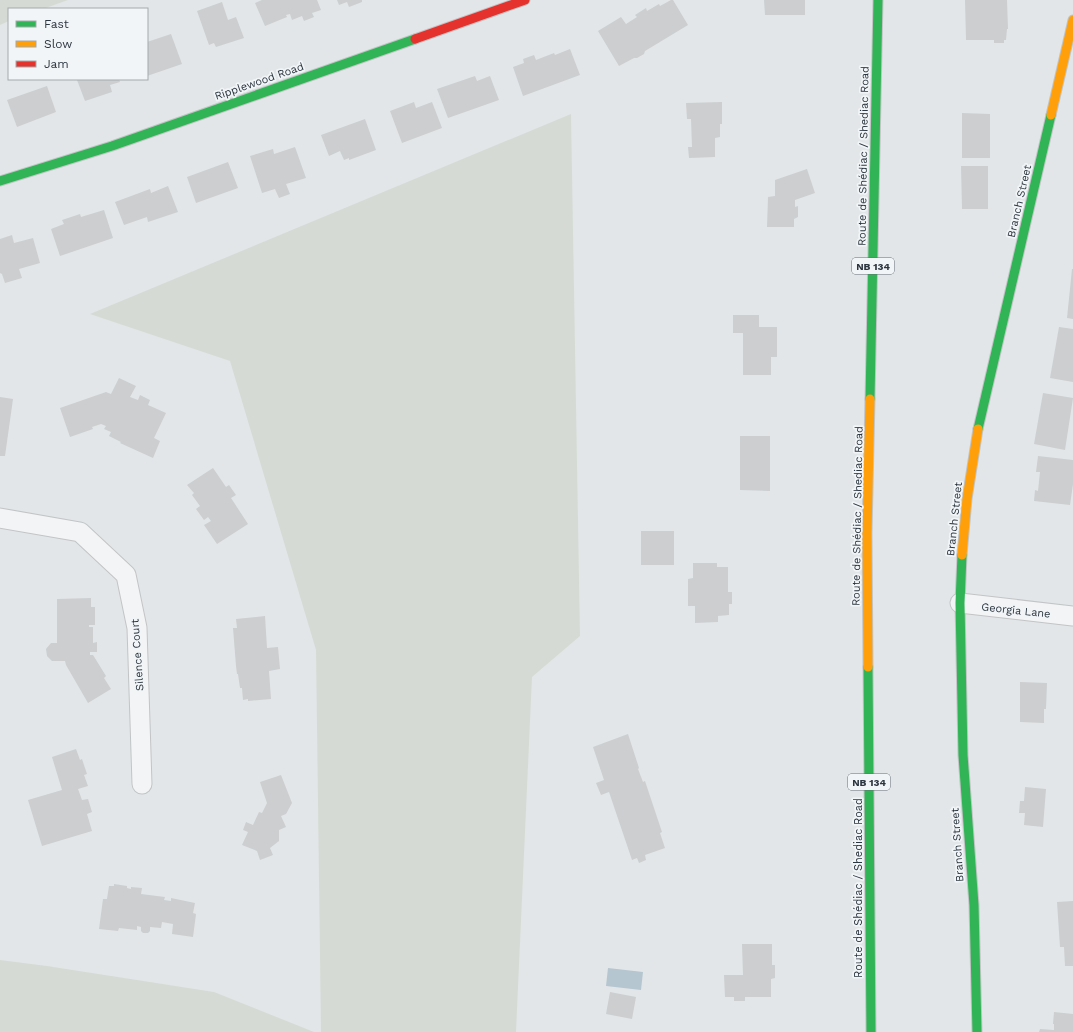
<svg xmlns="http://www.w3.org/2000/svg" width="1073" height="1032" viewBox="0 0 1073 1032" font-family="'Work Sans',sans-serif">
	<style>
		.green { fill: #d5dbd4 }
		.water { fill: #b5c6d0 }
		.building { fill: #ccced0 }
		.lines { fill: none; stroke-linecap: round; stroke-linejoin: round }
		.street-casing { stroke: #c2c4c6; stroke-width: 21 }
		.fast-casing { stroke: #c2c4c6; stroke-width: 11 }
		.slow-casing { stroke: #c2c4c6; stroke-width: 11 }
		.jam-casing { stroke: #c2c4c6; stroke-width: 11 }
		.street { stroke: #f3f4f5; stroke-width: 19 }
		.fast { stroke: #30b455; stroke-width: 9 }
		.slow { stroke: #ff9f0a; stroke-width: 9 }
		.jam { stroke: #e5322d; stroke-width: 9 }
		.labels { text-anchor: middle; stroke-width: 3.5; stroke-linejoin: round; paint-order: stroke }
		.shield { fill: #f2f5f7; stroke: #676f77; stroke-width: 1 }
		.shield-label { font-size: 10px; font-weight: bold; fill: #2c3640 }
		.street-label { font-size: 11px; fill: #2c3640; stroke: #f2f5f7 }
	</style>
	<rect width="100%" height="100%" fill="#e3e6e8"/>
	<g class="green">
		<polygon points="0,0 68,0 43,9 9,9 9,21 0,25"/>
		<polygon points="571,114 580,636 532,677 516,1032 321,1032 316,650 230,361 90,314"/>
		<polygon points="0,960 47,966 214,992 314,1032 0,1032"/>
	</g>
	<polygon class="water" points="608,968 643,972 641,990 606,986"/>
	<g class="building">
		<polygon points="262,0 317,0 321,10 312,13 314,17 304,21 302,16 292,20 290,14 286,15 287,17 265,26 255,3"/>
		<polygon points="337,0 362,0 362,2 349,7 347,2 339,5"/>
		<polygon points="671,0 673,0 688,25 645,51 644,54 637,58 634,58 619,66 598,31 621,17 626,24 637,17 635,15 646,8 647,11 659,4 660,6"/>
		<polygon points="764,0 805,0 805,15 765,15"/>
		<polygon points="965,0 1007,0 1008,29 1007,29 1006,40 1004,40 1004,43 994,43 994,40 966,40"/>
		<polygon points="222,2 228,20 236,17 244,38 216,47 214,43 209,45 197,11"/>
		<polygon points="171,34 182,64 147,76 147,42"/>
		<polygon points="570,49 580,75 523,96 513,67 524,63 523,59 534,55 536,60 554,53 555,55"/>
		<polygon points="475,76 477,81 490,76 499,100 448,118 437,89"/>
		<polygon points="79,79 119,79 120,82 110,85 112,92 85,101 77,80"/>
		<polygon points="47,86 56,112 17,127 7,100"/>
		<polygon points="414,102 416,108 432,102 442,128 402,143 390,111"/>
		<polygon points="722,102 722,124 720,124 720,137 715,138 715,157 689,158 688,147 692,147 691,119 687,119 686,103"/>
		<polygon points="962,113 990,114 990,158 962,158"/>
		<polygon points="365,119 376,150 349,160 349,158 344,160 340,151 329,156 321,135"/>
		<polygon points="295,147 306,178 286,184 290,194 279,198 275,189 262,193 250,156 273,149 274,154"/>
		<polygon points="228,162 238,188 196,203 187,177"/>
		<polygon points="961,166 988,166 988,209 962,209"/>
		<polygon points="807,169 815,193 795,200 795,207 798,206 798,217 794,219 794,227 767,227 768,197 775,196 775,180"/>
		<polygon points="168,186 178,212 148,222 147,217 124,225 115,202 150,189 151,193"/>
		<polygon points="104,210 113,238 60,256 51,229 64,224 62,220 80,214 81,217"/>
		<polygon points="12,235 14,243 33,238 40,263 19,269 22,278 5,283 2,274 0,273 0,239"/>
		<polygon points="1072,269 1073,269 1073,319 1067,318"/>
		<polygon points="733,315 759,315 759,327 777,327 777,357 771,357 771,375 743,375 743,333 733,333"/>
		<polygon points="1059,327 1073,329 1073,382 1050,378"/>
		<polygon points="119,378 136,386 130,397 138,400 140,395 150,400 148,405 166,413 154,438 160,441 153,458 120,443 121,442 109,436 111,432 104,429 106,426 101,424 92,427 93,429 70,437 60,408 106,392 111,394"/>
		<polygon points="1043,393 1073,398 1065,450 1034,444"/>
		<polygon points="0,397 13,399 5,456 0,456"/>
		<polygon points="740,436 770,436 770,491 740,490"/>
		<polygon points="1038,456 1073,460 1073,484 1070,505 1034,501 1035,490 1038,491 1040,472 1036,472"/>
		<polygon points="213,468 226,487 229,485 236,495 231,498 248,524 217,544 204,525 211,521 208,517 204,520 196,509 200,506 192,495 194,493 187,485"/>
		<rect x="641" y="531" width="33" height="34"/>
		<polygon points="693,563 717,563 717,567 728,567 728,592 732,592 732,604 729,604 729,615 718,616 718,622 695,623 695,606 688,606 688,579 693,578"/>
		<polygon points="91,598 91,607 95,607 95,625 89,625 89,627 93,627 93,643 97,642 97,652 90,652 90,655 93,655 106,676 104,678 111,689 88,703 66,665 65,661 52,661 47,656 46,649 51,643 57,643 57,599"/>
		<polygon points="265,616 267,648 278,647 280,669 269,671 271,699 248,701 248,699 243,700 242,688 240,688 238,674 237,674 236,666 233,628 237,628 236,619"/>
		<polygon points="1020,682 1047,683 1046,709 1044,709 1044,723 1020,722"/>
		<polygon points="628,734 639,768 638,769 643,782 645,781 662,832 660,833 665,848 645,855 646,860 639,863 637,858 632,860 609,792 601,795 596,783 604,780 593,747"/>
		<polygon points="76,749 80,760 82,759 87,774 84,775 88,786 78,789 82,800 88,799 92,812 87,814 92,831 42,846 28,800 62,790 52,757"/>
		<polygon points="281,775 292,803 286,814 281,816 286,827 279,830 279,841 270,848 273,855 260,860 257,851 242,845 248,832 243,830 246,822 253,825 259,812 262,813 267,803 260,782"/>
		<polygon points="1025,787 1046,789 1043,827 1024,825 1025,813 1019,813 1020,801 1024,801"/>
		<polygon points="114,884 127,886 127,888 131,889 131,887 142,888 141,894 165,897 164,900 171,901 171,898 195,903 193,913 196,914 193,937 172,934 173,924 162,922 161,928 150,927 150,931 148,933 143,933 141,931 141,927 137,926 137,930 119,928 118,931 99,929 103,899 107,899 109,886 114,886"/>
		<polygon points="1073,901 1073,966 1065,966 1064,947 1060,947 1057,902"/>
		<polygon points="742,944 772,944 772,965 775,965 775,978 771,979 771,997 745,997 745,1001 734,1001 734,997 725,997 724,975 743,975"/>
		<polygon points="610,992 636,997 632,1019 606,1014"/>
		<polygon points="1054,1012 1073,1014 1073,1032 1039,1032 1040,1029 1054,1030 1054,1024 1053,1024"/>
	</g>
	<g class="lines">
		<defs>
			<g id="street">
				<polyline points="0,518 80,532 126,575 137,628 142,784"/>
				<polyline points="960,603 1073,616"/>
			</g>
			<g id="fast">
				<polyline points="0,181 112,146 415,39"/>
				<polyline points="870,399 878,0"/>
				<polyline points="978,429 1051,115"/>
				<polyline points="962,555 960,603 963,755 974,905 977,1032"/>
				<polyline points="868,667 871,1032"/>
			</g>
			<g id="slow">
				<polyline points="1051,115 1073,20"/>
				<polyline points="962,555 967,499 978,429"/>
				<polyline points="868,667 867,533 870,399"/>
			</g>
			<polyline id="jam" points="415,39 525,0"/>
		</defs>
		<use href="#street" class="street-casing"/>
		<use href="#fast" class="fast-casing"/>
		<use href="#slow" class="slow-casing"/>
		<use href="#jam" class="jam-casing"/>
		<use href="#street" class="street"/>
		<use href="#fast" class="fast"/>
		<use href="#slow" class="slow"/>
		<use href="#jam" class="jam"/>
	</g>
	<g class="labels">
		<g class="shield">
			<rect x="852" y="258" width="42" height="16" rx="3"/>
			<rect x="848" y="774" width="42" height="16" rx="3"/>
		</g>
		<g class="shield-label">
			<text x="873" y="270">NB 134</text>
			<text x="869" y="786">NB 134</text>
		</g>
		<g class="street-label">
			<text transform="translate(259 81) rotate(-19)" y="4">Ripplewood Road</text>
			<text transform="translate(863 156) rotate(-89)" y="4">Route de Shédiac / Shediac Road</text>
			<text transform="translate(1019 201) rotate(-77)" y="4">Branch Street</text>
			<text transform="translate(857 516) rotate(-89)" y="4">Route de Shédiac / Shediac Road</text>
			<text transform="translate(954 519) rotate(-84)" y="4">Branch Street</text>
			<text transform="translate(1016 610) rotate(6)" y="4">Georgia Lane</text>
			<text transform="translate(137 655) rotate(-94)" y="4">Silence Court</text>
			<text transform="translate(957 845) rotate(-94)" y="4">Branch Street</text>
			<text transform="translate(858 888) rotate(-90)" y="4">Route de Shédiac / Shediac Road</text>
		</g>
	</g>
	<rect x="8" y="8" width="140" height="72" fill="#f2f5f7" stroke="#a3a9ae"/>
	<rect x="16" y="21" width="20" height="6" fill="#30b455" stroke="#a3a9ae"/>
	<text x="44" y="28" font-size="12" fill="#2c3640">Fast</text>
	<rect x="16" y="41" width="20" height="6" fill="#ff9f0a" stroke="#a3a9ae"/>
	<text x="44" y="48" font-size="12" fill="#2c3640">Slow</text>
	<rect x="16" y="61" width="20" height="6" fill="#e5322d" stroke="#a3a9ae"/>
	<text x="44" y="68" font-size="12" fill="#2c3640">Jam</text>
</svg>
